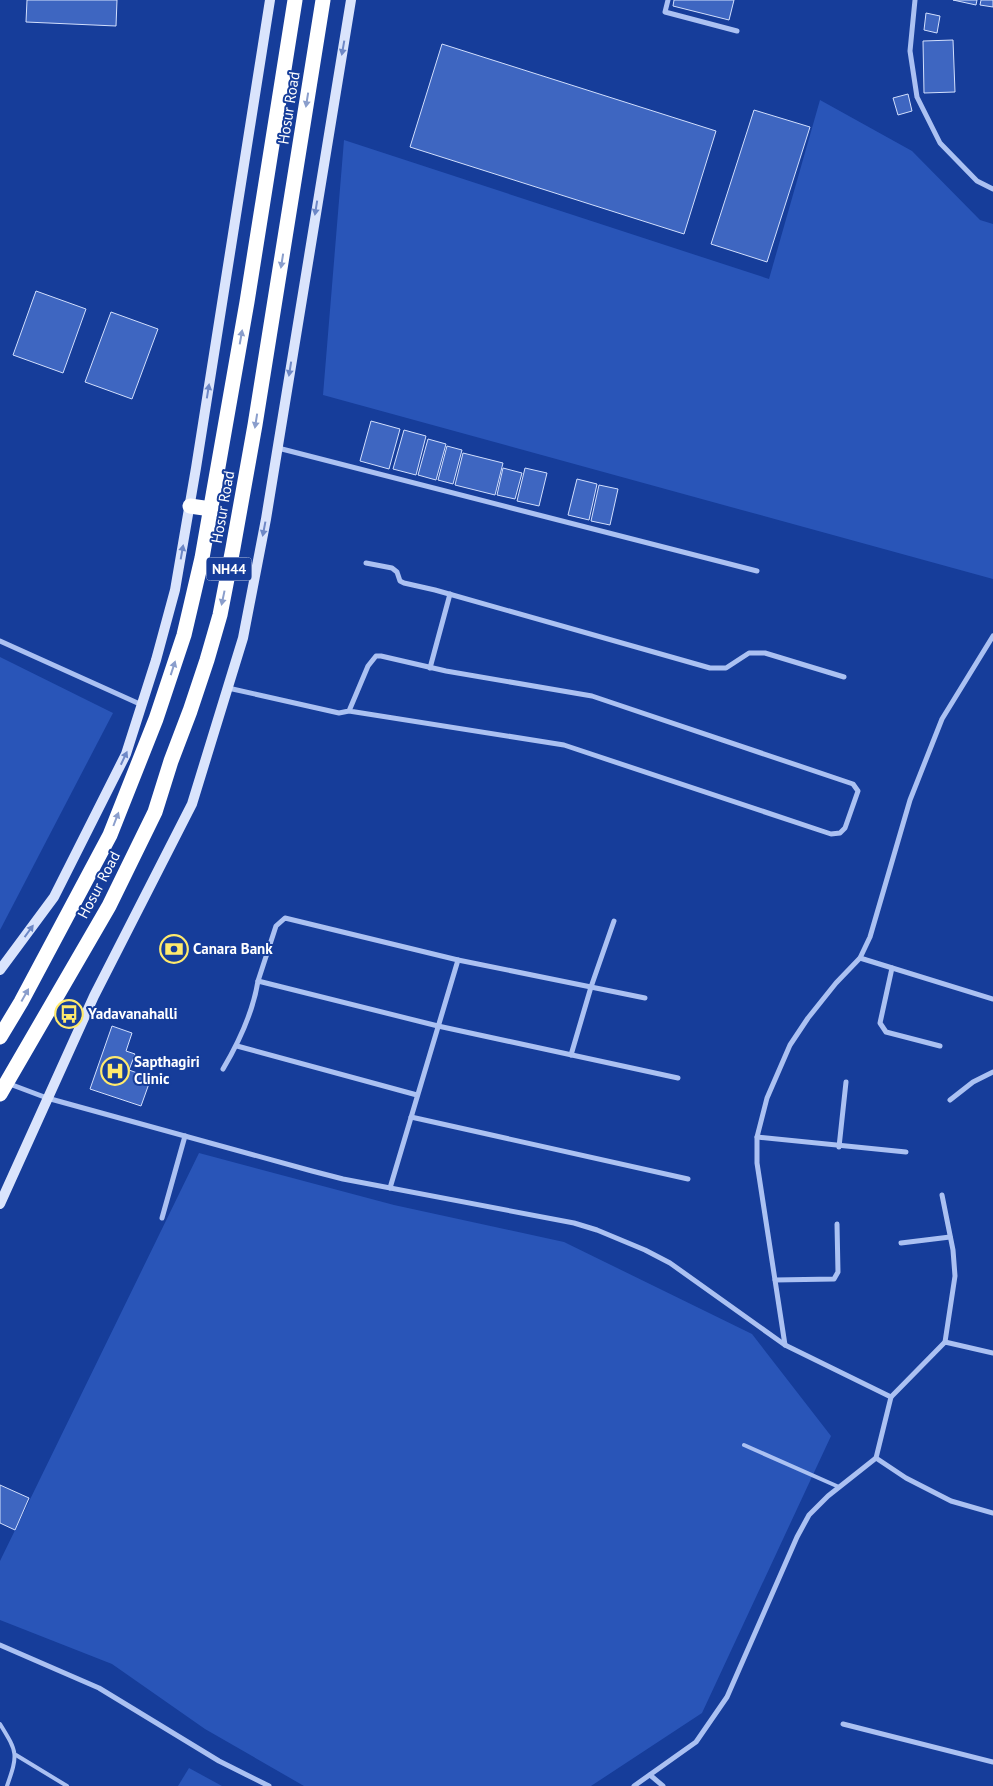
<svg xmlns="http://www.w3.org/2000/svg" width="993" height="1786" viewBox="0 0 993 1786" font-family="'PT Sans',sans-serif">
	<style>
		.green { fill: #2955b8 }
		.building { fill: #3e66c1; stroke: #d2dffd }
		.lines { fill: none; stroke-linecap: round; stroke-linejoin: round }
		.lane { stroke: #abc1f2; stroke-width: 4 }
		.street { stroke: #abc1f2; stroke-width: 5 }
		.secondary { stroke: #dae4fc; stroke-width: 10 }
		.highway { stroke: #fff; stroke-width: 15 }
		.oneway { fill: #6e88c6 }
		.oneway2 { fill: #8a9ecc }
		.labels { text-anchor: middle; stroke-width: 4; stroke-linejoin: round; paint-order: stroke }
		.shield { fill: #163d9a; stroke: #b9c5e1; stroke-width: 1 }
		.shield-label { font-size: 14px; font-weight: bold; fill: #fff }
		.street-label { font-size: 15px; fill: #fff; stroke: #163d9a }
		.poi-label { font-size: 15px; font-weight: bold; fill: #fff; stroke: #163d9a; text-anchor: start }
	</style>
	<rect width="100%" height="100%" fill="#163d9a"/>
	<g class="green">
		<polygon points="820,100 912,151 980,220 993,224 993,579 323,395 344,140 769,279"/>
		<polygon points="0,657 113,713 0,930"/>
		<polygon points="199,1153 394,1205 564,1242 752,1334 831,1436 702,1713 591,1786 304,1786 205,1729 112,1664 0,1620 0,1561"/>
		<polygon points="189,1768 222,1786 178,1786"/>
	</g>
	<g class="building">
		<polygon points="27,0 117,0 116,26 26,22"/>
		<polygon points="674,0 734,0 729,20 673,6"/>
		<polygon points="953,0 977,0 976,5"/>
		<polygon points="981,0 993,0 993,7 980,5"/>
		<polygon points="926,13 940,16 937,33 924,30"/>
		<polygon points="953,40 955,92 924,93 923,41"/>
		<polygon points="442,44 716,131 684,234 410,147"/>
		<polygon points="908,94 912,111 898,115 893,98"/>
		<polygon points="754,110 810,127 767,262 711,244"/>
		<polygon points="36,291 86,309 63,373 13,355"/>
		<polygon points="111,312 158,329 132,399 85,382"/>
		<polygon points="371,421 400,429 389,469 360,461"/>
		<polygon points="404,430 426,436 416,475 393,469"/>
		<polygon points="428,439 446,444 436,480 418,475"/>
		<polygon points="447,446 462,450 453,484 438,480"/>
		<polygon points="463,453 503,463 495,495 455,485"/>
		<polygon points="503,468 522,473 515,499 497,495"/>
		<polygon points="525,468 547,473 539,506 517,501"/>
		<polygon points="577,479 597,484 589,520 568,515"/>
		<polygon points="599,485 618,489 610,525 591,521"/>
		<polygon points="112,1026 132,1033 126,1051 135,1054 129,1070 151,1078 141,1106 90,1089"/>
		<polygon points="0,1485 29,1498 15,1530 0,1523"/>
	</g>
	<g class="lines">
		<g class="lane">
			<polyline points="744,1445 839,1487"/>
			<path d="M0,1724C18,1753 18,1754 7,1786"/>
			<polyline points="16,1755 67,1786"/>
		</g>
		<g class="street">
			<polyline points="668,0 665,12 737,31"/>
			<polyline points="915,0 910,51 917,97 940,143 977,181 993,189"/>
			<polyline points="278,448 757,571"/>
			<polyline points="366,563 392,568 397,572 400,581 404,583 435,590 710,668 726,668 749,653 765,653 844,677"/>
			<polyline points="0,641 142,705"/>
			<polyline points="430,668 450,594"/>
			<polyline points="228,688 339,713 349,711 564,745 831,834 840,833 845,828 858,791 853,784 592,696 446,671 381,656 376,656 368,666 349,711"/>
			<polyline points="860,958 993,999"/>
			<polyline points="458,960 645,998"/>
			<polyline points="892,968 880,1023 886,1032 940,1046"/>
			<polyline points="258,981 276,926 285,918 458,960 390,1188"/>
			<polyline points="237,1046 417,1095"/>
			<polyline points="571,1055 591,987 614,921"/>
			<path d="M223,1069C239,1042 253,1012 258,981L438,1026L678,1078"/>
			<polyline points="7,1083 47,1098 312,1171 343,1179 574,1223 597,1230 645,1250 670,1263 785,1345 891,1397 876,1458 906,1478 951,1501 993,1513"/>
			<polyline points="950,1100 973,1082 993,1072"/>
			<polyline points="411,1117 688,1179"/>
			<polyline points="757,1137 906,1152"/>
			<polyline points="839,1147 846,1082"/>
			<polyline points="942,1195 953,1250 955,1276 945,1342"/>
			<polyline points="162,1218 185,1136"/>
			<polyline points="901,1243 950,1237"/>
			<polyline points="775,1280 834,1279 838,1272 837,1224"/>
			<polyline points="785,1345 757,1163 757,1137 767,1098 790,1045 808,1018 836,983 860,958 870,937 910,800 942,719 993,636"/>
			<polyline points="891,1397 945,1342 993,1353"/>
			<polyline points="0,1645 99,1688 219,1761 269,1786"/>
			<polyline points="843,1724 993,1762"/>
			<polyline points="650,1775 663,1786"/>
			<polyline points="634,1786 696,1742 727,1697 797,1537 809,1515 828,1496 876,1458"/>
		</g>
		<g class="secondary">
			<polyline points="0,970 54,897 126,754 156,660 175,590 196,468 270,0"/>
			<polyline points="0,1204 94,996 192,804 243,638 266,519 351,0"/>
		</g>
		<g class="highway">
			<polyline points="190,506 211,509"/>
			<polyline points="0,1037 21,1002 110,835 156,719 184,635 202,558 247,302 295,0"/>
			<polyline points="0,1094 109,906 155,812 171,761 190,711 207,660 220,615 233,548 255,425 323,0"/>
		</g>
	</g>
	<defs><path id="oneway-solid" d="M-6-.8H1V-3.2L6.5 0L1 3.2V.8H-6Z" transform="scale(1.25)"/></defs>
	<g class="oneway">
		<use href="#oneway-solid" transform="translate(343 48) rotate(100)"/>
		<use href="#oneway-solid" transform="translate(316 208) rotate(99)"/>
		<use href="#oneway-solid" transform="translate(290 369) rotate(99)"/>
		<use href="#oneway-solid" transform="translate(208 391) rotate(-81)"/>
		<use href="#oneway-solid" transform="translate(264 529) rotate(101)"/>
		<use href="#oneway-solid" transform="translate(182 552) rotate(-80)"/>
		<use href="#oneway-solid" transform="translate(124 758) rotate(-65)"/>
		<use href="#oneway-solid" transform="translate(29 931) rotate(-54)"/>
	</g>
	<g class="oneway2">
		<use href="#oneway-solid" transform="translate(307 100) rotate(99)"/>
		<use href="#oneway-solid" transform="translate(282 261) rotate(99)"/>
		<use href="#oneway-solid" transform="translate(241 337) rotate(-80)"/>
		<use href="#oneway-solid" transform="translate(256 421) rotate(99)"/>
		<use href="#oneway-solid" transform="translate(223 598) rotate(102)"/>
		<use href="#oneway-solid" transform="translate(173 668) rotate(-72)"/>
		<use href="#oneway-solid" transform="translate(116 819) rotate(-69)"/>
		<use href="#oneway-solid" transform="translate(25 995) rotate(-61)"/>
	</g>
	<defs>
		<symbol id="bank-ring" viewBox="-11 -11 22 22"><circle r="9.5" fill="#163d9a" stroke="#ffea6c" stroke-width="1.5"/><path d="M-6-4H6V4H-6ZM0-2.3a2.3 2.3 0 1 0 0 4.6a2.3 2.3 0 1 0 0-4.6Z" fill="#ffea6c"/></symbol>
		<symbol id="bus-ring" viewBox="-11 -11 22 22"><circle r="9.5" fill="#163d9a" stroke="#ffea6c" stroke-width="1.5"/><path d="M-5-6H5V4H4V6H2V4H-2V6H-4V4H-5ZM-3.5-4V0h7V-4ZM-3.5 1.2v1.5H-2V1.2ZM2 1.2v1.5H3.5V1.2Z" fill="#ffea6c"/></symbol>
		<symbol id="hospital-ring" viewBox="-11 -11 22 22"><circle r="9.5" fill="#163d9a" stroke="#ffea6c" stroke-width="1.5"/><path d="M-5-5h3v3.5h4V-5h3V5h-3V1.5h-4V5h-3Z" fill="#ffea6c"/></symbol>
	</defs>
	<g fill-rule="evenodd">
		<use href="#bank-ring" x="158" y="933" width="32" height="32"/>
		<use href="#bus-ring" x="53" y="998" width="32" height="32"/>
		<use href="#hospital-ring" x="99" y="1055" width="32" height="32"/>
	</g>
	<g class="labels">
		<rect class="shield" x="206.5" y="557.5" width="45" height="23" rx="4"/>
		<g class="shield-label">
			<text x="229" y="574">NH44</text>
		</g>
		<g class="street-label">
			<text transform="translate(289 108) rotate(-81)" y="5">Hosur Road</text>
			<text transform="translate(223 507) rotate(-80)" y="5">Hosur Road</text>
			<text transform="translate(99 885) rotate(-62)" y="5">Hosur Road</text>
		</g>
		<g class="poi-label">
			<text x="193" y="954">Canara Bank</text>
			<text x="88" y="1019">Yadavanahalli</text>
			<text x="134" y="1067">Sapthagiri<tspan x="134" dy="17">Clinic</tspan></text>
		</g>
	</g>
</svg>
